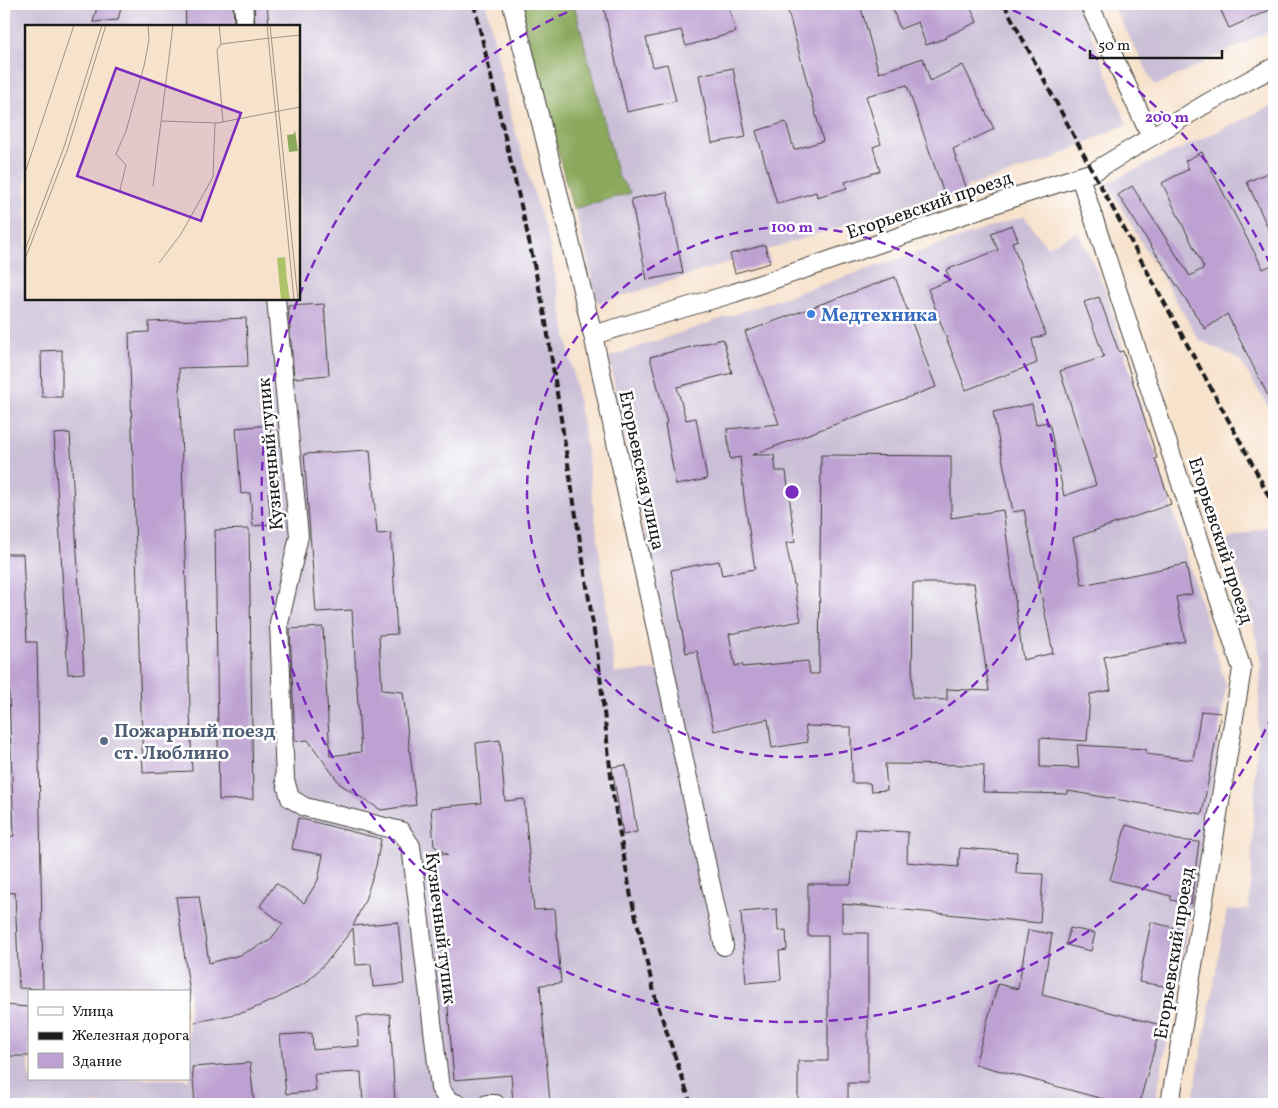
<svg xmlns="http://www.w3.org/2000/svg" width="1278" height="1108" viewBox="0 0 1278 1108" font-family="Vollkorn,serif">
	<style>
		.industrial { fill: #cabfd6; fill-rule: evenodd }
		.forest { fill: #8aa95c; stroke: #53623c }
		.building { fill: #bda1d2; fill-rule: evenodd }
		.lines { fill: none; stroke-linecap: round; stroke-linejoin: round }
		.street-casing { stroke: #3d3a36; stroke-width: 20 }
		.street { stroke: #fff; stroke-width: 18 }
		.rail { stroke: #1c1c1c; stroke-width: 4; stroke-dasharray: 8 4; stroke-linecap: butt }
		.ring { fill: none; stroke: #7b2cbf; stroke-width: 2.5; stroke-dasharray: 9 6 }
		.shop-dot { fill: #3f7fe0; stroke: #fff; stroke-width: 2 }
		.service-dot { fill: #5c6f8a; stroke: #fff; stroke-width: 2 }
		.labels { text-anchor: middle; stroke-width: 5; stroke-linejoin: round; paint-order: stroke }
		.street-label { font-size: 19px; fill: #1c1c1c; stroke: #fff }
		.shop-label { font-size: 19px; font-weight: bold; fill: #366cbe; stroke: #fff; text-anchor: start }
		.service-label { font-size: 19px; font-weight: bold; fill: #4e5e75; stroke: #fff; text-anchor: start }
		.inset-road { fill: none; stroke: #9f9386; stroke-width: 1 }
		.view { fill: #7b2cbf; fill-opacity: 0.15; stroke: #7b2cbf; stroke-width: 2.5 }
		.inset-edge { fill: none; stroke: #1c1c1c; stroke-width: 2.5 }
		.centre { fill: #7b2cbf; stroke: #fff; stroke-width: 2.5 }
		.ring-label { font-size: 15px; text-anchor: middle; font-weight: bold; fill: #7b2cbf; stroke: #fff; stroke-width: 5; stroke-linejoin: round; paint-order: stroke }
	</style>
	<rect width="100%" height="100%" fill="#fff"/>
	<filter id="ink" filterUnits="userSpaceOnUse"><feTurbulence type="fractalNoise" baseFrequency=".02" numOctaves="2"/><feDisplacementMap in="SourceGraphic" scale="10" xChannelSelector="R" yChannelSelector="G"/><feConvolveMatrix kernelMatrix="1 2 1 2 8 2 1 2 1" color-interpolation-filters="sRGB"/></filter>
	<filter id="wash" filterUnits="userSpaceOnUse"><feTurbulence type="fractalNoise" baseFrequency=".0096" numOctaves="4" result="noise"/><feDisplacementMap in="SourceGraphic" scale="20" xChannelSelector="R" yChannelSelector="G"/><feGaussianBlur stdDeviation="1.12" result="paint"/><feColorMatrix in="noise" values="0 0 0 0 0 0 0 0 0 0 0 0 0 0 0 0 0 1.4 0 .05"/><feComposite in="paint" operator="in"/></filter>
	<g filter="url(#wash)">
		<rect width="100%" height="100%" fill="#f7e2cc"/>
		<g class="industrial">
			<path d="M4,4H486L511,117L549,243L584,431L615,673L672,669L609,357L1024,216L1047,247L1078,232L1104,286L1226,685L1208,817L1155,1104H4ZM26,26H299V299H26ZM29,992H189V1079H29Z"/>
			<polygon points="526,4 1079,4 1127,124 1063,153 1051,160 598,304"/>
			<polygon points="1112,4 1274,4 1274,29 1155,86"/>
			<polygon points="1274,105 1274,413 1272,413 1240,360 1199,340 1107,183"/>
			<polygon points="1268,526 1274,538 1274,1104 1192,1104 1227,910 1249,909 1261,665 1248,597 1225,540"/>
		</g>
		<polygon class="forest" points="519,4 574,4 618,176 631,193 573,209"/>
		<g id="blocks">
			<g class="building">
				<polygon points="98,4 122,4 118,20 93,22"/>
				<polygon points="185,4 233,4 234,26 186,26"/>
				<polygon points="254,4 267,4 269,26 255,26"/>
				<polygon points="603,4 728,4 736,32 686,46 681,30 646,38 653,67 667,64 676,101 627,112"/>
				<polygon points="786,4 860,4 879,73 923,58 930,81 963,65 994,129 953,149 967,190 945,197 907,85 866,96 881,144 873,147 880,171 845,182 847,188 817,197 816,192 777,204 756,131 786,122 794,150 823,141"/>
				<polygon points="891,4 969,4 977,22 945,37 946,38 926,45 918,22 900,29"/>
				<polygon points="1218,4 1274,4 1274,8 1229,28"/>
				<polygon points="733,68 746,137 712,143 699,75"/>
				<polygon points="1202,152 1263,269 1274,264 1274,408 1227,314 1205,329 1118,195 1132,186 1190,276 1204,268 1162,183 1189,169 1185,161"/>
				<polygon points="1274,170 1274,241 1247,182"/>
				<polygon points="667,192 683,273 647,280 631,199"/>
				<polygon points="1012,225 1018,240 1012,242 1046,335 1032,339 1037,363 966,390 928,289 950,280 946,270 998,250 991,233"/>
				<polygon points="765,245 770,263 735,273 730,254"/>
				<path d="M895,277L936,387L752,455H774L776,471H786L795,542L786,543L801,621L729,634L735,666L742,664L743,667L808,661L810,674H819L821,455L951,456V518L1003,510L1023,660L1053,653L1024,510L1013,512L993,412L1032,404L1036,424L1049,422L1064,496L1096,485L1060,371L1104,357L1084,302L1099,297L1119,352L1123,351L1157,458L1155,459L1171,504L1073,538L1082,585L1186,564L1192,594L1176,597L1185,641L1104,657L1111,690L1090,694L1087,741L1040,738V767L1079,768L1077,745L1146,749V754L1193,760L1201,711L1221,713L1202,814L1068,791V794L983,792L984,765L885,764L887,790L871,791L870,783H852L851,727L805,726L808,742L772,748L768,719L714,731L697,651L686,653L671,570L719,561L722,575L755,569L744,497L740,457L730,459L727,429L779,424L745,332ZM913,583H974L989,691L947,689V700L912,698Z"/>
				<polygon points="324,304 329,375 294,378 288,306"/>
				<polygon points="246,318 248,366 179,368 192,771 143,773 129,333 149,332 149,322"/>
				<polygon points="723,339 732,373 677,387 686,420 696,418 707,479 676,485 665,424 667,423 650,357"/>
				<polygon points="62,350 62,397 42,397 41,351"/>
				<polygon points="270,425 276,491 268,492 271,524 253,526 250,493 241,494 236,428"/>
				<polygon points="70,433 84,673 68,674 54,434"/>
				<polygon points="370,450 377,534 391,533 397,634 379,635 382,690 403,692 416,805 381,810 340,784 308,740 295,741 290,629 323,627 330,756 361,752 352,610 316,612 304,454"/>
				<polygon points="249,529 253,799 219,800 215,530"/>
				<polygon points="4,554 23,554 27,642 37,642 43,989 19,988 15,893 4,892 4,836 14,836"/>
				<polygon points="500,740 505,801 524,799 534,910 555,909 561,983 540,985 550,1104 513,1104 511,1075 454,1080 435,852 448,855 434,846 431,808 481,803 476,743"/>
				<polygon points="626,765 637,832 623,835 612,767"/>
				<polygon points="298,818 381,839 376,866 365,900 353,926 398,922 404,984 373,987 371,964 356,965 353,928 330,958 307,982 276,999 245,1012 191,1023 190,994 176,897 199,896 209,963 240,955 269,941 283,924 260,906 276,883 304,903 318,880 323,855 292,849"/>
				<polygon points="1126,825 1177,840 1199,842 1191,904 1171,900 1171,896 1110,880"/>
				<polygon points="856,829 908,832 907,862 958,867 960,848 1017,852 1016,873 1043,874 1040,923 842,904 842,933 868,933 868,1083 848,1083 848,1104 798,1104 798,1061 828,1061 828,936 808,936 808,884 851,884"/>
				<polygon points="777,909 778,931 786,930 787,950 779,951 781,980 746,983 741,912"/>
				<polygon points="1151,922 1183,930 1170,987 1139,982"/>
				<polygon points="1070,928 1095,933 1091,951 1066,945"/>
				<polygon points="1028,930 1052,934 1042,995 1161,1025 1139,1104 1121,1104 975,1064 998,984 1018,989"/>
				<polygon points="4,1005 29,1007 29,1056 4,1056"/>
				<polygon points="390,1014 395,1104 363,1104 361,1072 314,1074 316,1091 286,1094 280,1035 312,1033 313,1050 359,1046 357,1017"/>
				<polygon points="250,1063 254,1104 195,1104 192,1067"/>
			</g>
		</g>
	</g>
	<g filter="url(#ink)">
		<use href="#blocks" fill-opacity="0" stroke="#3d3a36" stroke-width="1"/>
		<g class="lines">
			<defs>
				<g id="street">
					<polyline points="243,4 245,26"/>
					<polyline points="512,4 593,335 724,946"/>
					<polyline points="1089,4 1151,137"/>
					<polyline points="1080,177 1242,669 1170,1104"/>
					<polyline points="276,299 299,536 279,623 285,780 290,798 305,807 401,831 411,846 440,1088 448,1100 458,1104"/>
					<polyline points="593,335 734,293 1015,197 1093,172 1209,102 1274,67"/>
					<polyline points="487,1104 496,1104"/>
				</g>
			</defs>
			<use href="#street" class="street-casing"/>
			<use href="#street" class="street"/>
			<g class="rail">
				<polyline points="474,4 526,227 545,316 598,657 613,795 631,897 656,1000 691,1104"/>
				<polyline points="1004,4 1093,172 1254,467 1274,507"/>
			</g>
		</g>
	</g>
	<g class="ring">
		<circle cx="792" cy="492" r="265"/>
		<path d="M1272 716A530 530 0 1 1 585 4M999 4A530 530 0 0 1 1272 268"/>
	</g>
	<circle class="shop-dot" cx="811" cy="314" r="5"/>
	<circle class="service-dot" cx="104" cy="741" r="5"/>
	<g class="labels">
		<g class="street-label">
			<text transform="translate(929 204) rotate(-19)" y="7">Егорьевский проезд</text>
			<text transform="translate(269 454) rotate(-95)" y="7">Кузнечный тупик</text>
			<text transform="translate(643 470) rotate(78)" y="7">Егорьевская улица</text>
			<text transform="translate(1222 540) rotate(72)" y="7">Егорьевский проезд</text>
			<text transform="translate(442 928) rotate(83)" y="7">Кузнечный тупик</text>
			<text transform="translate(1173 953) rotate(-81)" y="7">Егорьевский проезд</text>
		</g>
		<g class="shop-label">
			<text x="821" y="321">Медтехника</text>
		</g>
		<g class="service-label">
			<text x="114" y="737">Пожарный поезд<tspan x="114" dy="22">ст. Люблино</tspan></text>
		</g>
	</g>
	<g transform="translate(25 25)">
		<rect width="275" height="275" fill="#f7e2cc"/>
		<path d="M260,232L262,255L265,275H256L252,233Z" fill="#aec367"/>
		<path d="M270,105L273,126L264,127L262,110L269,109Z" fill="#8aa95c"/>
		<path class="inset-road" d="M194,0L196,19L245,13M242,0L269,275M245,0L273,275M247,13L275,10M196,19L192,25L198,97M137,96L192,98L275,82M0,148L49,0M128,161L148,0M100,168L95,165L101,140L91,129L101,106L119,41L124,15L123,0M0,225L39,122L77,0M0,234L43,123L81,0M134,238L156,209L188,152L190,98"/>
		<path class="view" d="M91,43L216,88L176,196L52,151Z"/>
		<rect width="275" height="275" class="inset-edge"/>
	</g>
	<circle cx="792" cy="492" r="8" class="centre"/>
	<g class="ring-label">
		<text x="1167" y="122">200 m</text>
		<text x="792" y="232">100 m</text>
	</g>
	<rect width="1278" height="1108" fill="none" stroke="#fff" stroke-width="20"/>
	<rect x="28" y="990" width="162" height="90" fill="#ffffff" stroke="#a4a4a4"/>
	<rect x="38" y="1007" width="25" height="8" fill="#ffffff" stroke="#a4a4a4"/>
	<text x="72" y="1016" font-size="15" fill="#1c1c1c">Улица</text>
	<rect x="38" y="1032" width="25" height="8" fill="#1c1c1c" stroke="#a4a4a4"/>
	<text x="72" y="1040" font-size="15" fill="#1c1c1c">Железная дорога</text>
	<rect x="38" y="1053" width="25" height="15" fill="#bda1d2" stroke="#a4a4a4"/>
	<text x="72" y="1066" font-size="15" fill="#1c1c1c">Здание</text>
	<path d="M1090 50v8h132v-8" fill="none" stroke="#1c1c1c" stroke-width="2.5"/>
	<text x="1098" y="50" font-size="15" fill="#1c1c1c" stroke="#ffffff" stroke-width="4" paint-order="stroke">50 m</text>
</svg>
